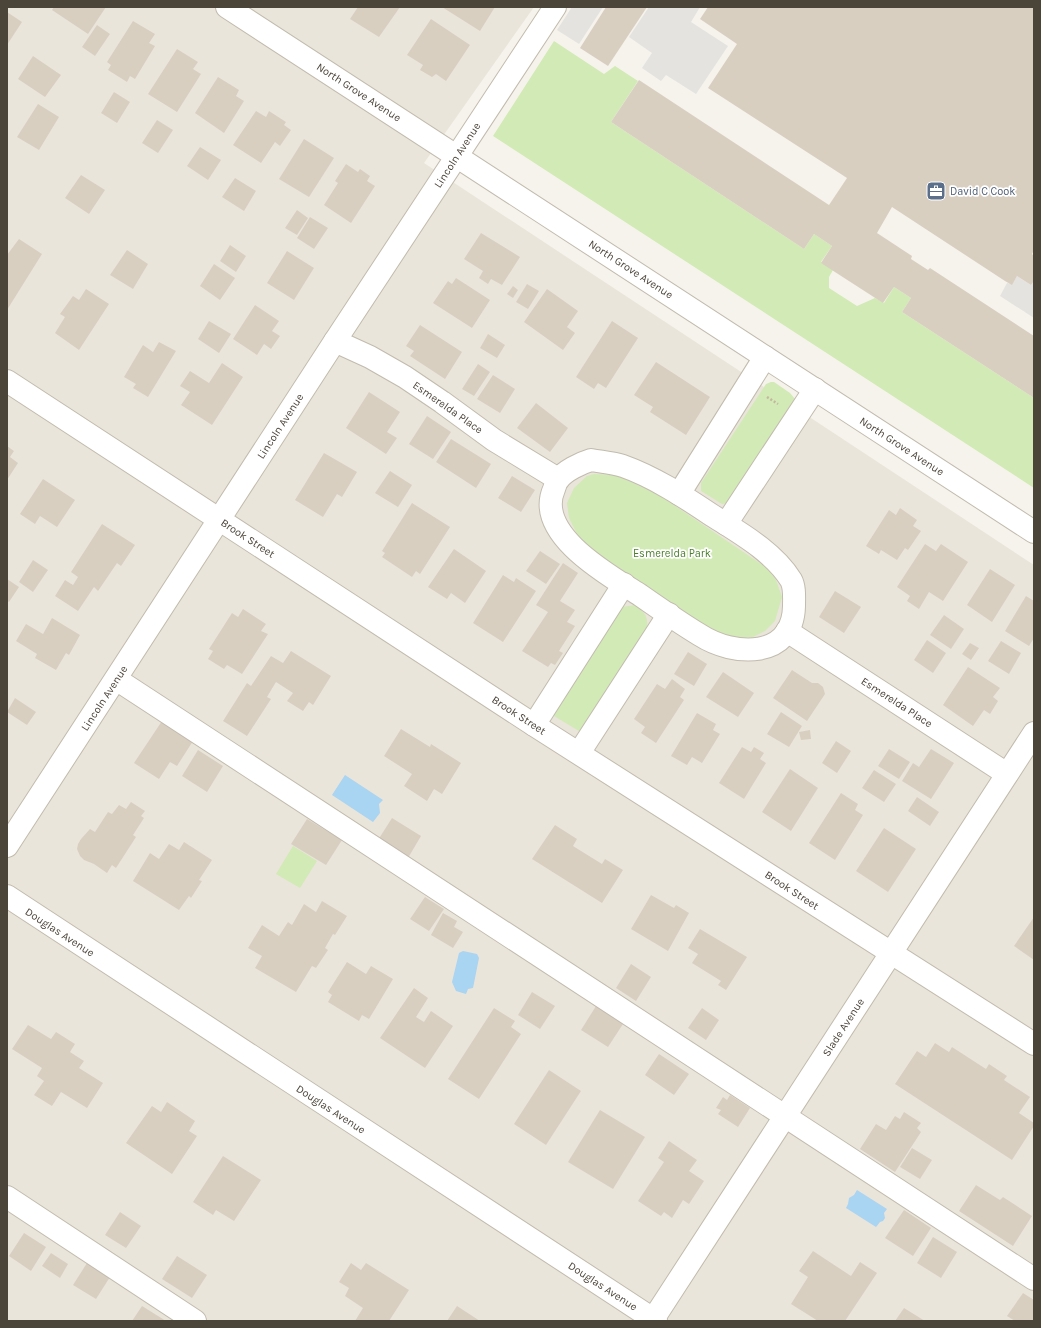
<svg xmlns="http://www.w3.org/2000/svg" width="1041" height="1328" viewBox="0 0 1041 1328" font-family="Karla,sans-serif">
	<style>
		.residential { fill: #eae5da }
		.green { fill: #d2eab5 }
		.parking { fill: #e5e3e0 }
		.water { fill: #a9d4f2 }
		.building { fill: #d8cfc1 }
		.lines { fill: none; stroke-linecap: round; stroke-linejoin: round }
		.minor-casing { stroke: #c2bbae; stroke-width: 24 }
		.path { stroke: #c4b79f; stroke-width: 2.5; stroke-dasharray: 2 2; stroke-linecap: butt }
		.minor { stroke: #fff; stroke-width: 22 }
		.labels { text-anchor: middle; stroke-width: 3.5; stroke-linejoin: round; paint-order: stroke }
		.street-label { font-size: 11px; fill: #4b4439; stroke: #fff }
		.service-label { font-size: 11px; fill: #4e5e75; stroke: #fff; text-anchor: start }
		.park-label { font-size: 11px; fill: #4a7f2a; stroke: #fff }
	</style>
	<rect width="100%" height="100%" fill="#f6f3ec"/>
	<polygon class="residential" points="7,7 534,7 424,163 1034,565 1034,1321 7,1321"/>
	<g class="green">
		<polygon points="554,41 604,74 615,66 638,81 611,122 804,249 814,234 832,246 821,262 833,270 829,277 829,288 857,306 875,298 884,303 894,287 911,298 902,312 1034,398 1034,488 493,136"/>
		<polygon points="771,382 774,382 790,393 795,399 791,406 729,503 722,504 701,491 701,483 766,384"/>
		<polygon points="594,474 616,475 659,495 767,568 776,580 782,597 775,621 765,631 753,637 734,638 717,632 700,622 594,551 577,534 569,518 567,503 574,488 587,476"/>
		<path d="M635,605C647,613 649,620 646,633L583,730L579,731L554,716L553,712L622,607Z"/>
		<polygon points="293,846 317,861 300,888 276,874"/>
	</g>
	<g class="parking">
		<polygon points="572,7 603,7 579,44 557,30"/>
		<polygon points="649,7 700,7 691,22 728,46 696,94 666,75 661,81 642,68 652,53 629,37"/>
		<polygon points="1017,276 1031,285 1034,281 1034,318 1000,296 1007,283 1012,284"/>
	</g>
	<g class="water">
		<polygon points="345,775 383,800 379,804 380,813 373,822 332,795"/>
		<polygon points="463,951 477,954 479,958 473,988 468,989 466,994 456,991 452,982 459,953"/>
		<polygon points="857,1190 887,1209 884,1213 885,1218 883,1221 880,1222 876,1227 846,1208 848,1204 849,1198 854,1195"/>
	</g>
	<g class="building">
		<polygon points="54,7 106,7 88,34 52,10"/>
		<polygon points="358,7 400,7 379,37 350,19"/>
		<polygon points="442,7 495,7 480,31"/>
		<polygon points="606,7 647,7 608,66 580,48"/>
		<polygon points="708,7 1034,7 1034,250 1032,254 1034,256 1034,281 1031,285 1017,276 1012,285 1005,281 892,207 877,233 912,256 911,259 928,270 930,268 1034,336 1034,398 902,312 911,298 894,287 883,303 821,263 832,246 814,234 804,249 611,122 639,80 829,205 847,178 708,88 737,44 700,19"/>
		<polygon points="7,12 22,22 7,45"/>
		<polygon points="431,19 470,45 446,81 436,74 432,77 420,70 423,65 407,55"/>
		<polygon points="133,21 155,34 149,43 155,46 135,79 130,76 127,82 108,70 111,65 107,62"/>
		<polygon points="97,25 110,34 95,56 82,47"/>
		<polygon points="177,49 198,62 193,69 201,74 177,112 148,94"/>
		<polygon points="33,56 61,75 45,97 18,79"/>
		<polygon points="218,77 239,90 236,96 244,101 224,133 195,113"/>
		<polygon points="114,92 130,102 117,123 101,113"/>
		<polygon points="38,104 59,117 39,150 17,137"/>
		<polygon points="256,111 266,117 269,111 286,122 284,125 291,130 280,146 275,142 261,163 233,145"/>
		<polygon points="157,120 173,130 158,153 142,143"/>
		<polygon points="304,139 334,158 309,197 279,179"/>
		<polygon points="200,147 221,160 208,180 187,166"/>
		<polygon points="346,164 358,172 360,169 370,176 367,181 375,186 351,223 324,205 338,183 335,181"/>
		<polygon points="81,175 105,190 89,214 65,198"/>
		<polygon points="235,178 256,191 244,211 222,197"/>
		<polygon points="297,210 308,218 297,235 285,228"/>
		<polygon points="310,217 328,228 314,249 297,238"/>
		<polygon points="481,233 520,257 502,285 491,279 488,284 479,278 483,271 464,259"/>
		<polygon points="19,239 42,254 7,310 7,255"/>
		<polygon points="230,245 246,256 236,272 220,261"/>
		<polygon points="127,250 148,264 133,289 110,275"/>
		<polygon points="287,251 314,268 294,300 267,283"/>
		<polygon points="214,264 235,278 220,300 200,286"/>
		<polygon points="456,278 490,300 472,328 433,303 448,281 452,284"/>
		<polygon points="527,284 539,291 528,309 516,302"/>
		<polygon points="513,286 518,290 513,298 507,294"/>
		<polygon points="86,289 109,304 79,350 55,333 65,317 60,314 73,296 79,300"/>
		<polygon points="547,289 578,311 567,327 575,333 563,350 524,322"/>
		<polygon points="255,305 279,321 272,331 280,336 271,349 264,344 257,355 233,339"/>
		<polygon points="209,321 231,334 219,353 198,339"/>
		<polygon points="612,321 638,338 606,388 598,383 594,389 576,377"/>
		<polygon points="420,325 462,352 445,379 410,356 414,351 406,346"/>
		<polygon points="488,334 505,345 497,358 480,348"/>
		<polygon points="159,342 176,351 148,397 133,388 136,384 124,377 143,345 153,352"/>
		<polygon points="656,362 710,397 686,435 650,412 653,407 634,395"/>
		<polygon points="222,363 243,377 212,425 181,405 190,392 180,386 190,371 209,383"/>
		<polygon points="478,364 490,372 474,396 462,389"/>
		<polygon points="493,375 515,389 500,413 477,399"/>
		<polygon points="369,392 400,412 387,432 397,438 386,454 346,428"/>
		<polygon points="536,403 568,428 550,452 517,428"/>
		<polygon points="427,416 451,432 433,459 409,444"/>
		<polygon points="451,439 491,464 476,488 436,462"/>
		<polygon points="7,446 14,451 10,457 18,463 7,480"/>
		<polygon points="324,453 357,472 342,497 337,494 323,517 295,500"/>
		<polygon points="390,471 412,485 398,507 375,493"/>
		<polygon points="512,476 535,490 521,512 498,498"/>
		<polygon points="43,479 75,500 57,527 40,516 35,524 20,514"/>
		<polygon points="412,503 450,527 420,574 416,571 412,577 382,557 385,553 382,551"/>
		<polygon points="900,508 917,520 913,526 921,531 908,550 905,548 897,560 881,550 879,554 866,546 889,510 896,515"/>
		<polygon points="102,524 135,545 121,566 117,563 98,591 94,587 78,611 55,596 65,580 73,585 78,577 71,572"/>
		<polygon points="925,544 936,551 941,544 968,562 943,601 929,592 919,609 907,601 910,596 897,587"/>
		<polygon points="454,549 486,571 465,603 451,593 447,599 428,587"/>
		<polygon points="540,551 560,564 546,584 526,571"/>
		<polygon points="33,560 48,570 33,592 19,582"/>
		<polygon points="563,563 578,573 560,601 575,610 567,622 575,626 559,651 563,653 555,665 551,663 548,667 522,651 548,612 536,605"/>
		<polygon points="990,569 1015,585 992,622 967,605"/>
		<polygon points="503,575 514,582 516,578 536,591 503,642 473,623"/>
		<polygon points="7,579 19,587 9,602 7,601"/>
		<polygon points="835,591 861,607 844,633 819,617"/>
		<polygon points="1026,596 1034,601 1034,638 1029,646 1005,631"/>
		<polygon points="243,609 266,624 261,631 268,634 242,674 227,665 224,669 208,659 213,651 209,649 232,613 238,617"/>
		<polygon points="944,615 964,629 951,649 930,635"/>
		<polygon points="52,618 80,635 69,655 66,653 56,670 35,658 37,654 16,641 26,624 43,634"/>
		<polygon points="927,640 946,653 933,673 914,660"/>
		<polygon points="1001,641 1021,653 1009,674 988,661"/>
		<polygon points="970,643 979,648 971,660 962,654"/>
		<polygon points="291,651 331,676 313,705 309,702 303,711 287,701 293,693 276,682 267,697 271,699 247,736 223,721 247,683 251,686 271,656 283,663"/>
		<polygon points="688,652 707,664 694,686 674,674"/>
		<polygon points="968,667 1000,688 993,697 998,701 990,714 984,710 973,726 943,705"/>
		<polygon points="792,670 812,683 818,683 823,687 825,694 807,721 773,698"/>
		<polygon points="723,672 754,693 738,717 706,697"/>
		<polygon points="672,679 685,689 680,697 684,700 656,743 641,733 645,727 634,719 657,684 665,689"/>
		<polygon points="15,698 36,712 27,725 7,712"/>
		<polygon points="781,712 802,726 789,747 767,734"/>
		<polygon points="697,713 716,724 713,730 720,734 702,763 692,757 687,765 671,756"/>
		<polygon points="162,721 193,741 177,766 170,762 159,779 134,763"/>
		<polygon points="401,729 430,747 431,744 461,763 442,794 434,789 427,801 404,786 412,774 384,756"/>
		<polygon points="810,730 811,739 801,740 799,732"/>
		<polygon points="836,741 851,751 837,773 822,763"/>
		<polygon points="742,747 751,752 754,747 764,753 760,759 766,763 744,799 719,783"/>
		<polygon points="889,749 910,762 899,779 878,766"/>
		<polygon points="931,749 954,763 931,799 902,781 913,763 919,767"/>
		<polygon points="198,750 223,766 207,792 182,776"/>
		<polygon points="790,769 818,788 791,831 762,812"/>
		<polygon points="874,770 896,784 884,802 862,788"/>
		<polygon points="841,793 858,804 855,810 863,815 835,860 809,843"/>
		<polygon points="917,797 939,812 930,826 908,811"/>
		<polygon points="131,802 145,811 141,816 144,818 133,835 136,837 116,868 112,865 107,873 94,864 84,860 80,856 77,849 78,844 81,839 90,829 95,832 108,812 112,814 119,805 126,809"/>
		<polygon points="392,818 421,836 408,858 378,840"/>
		<polygon points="307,819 342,840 326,865 291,844"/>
		<polygon points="555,825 577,839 573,846 602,864 605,859 623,870 602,903 532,859"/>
		<polygon points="884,828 916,849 888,892 856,871"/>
		<polygon points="184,842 212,860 199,880 202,881 191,898 189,896 179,910 133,881 150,853 159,859 169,844 179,850"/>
		<polygon points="651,895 674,908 676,905 689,913 668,951 631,929"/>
		<polygon points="425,897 444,909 429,931 410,919"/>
		<polygon points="322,901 347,916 335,935 333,934 325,948 328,950 316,968 312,966 296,992 255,968 262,956 248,948 262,925 279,936 288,922 292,925 304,904 316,912"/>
		<polygon points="443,913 457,921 454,927 463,932 453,948 431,935"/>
		<polygon points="1034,917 1034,960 1014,946"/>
		<polygon points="700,929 747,957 726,990 718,985 721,981 692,963 698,954 688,948"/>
		<polygon points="347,962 366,974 371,966 393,979 369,1019 362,1015 359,1021 328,1002 332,995 328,992"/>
		<polygon points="631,964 651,977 636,1001 616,988"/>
		<polygon points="414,988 428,998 416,1017 424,1022 431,1011 453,1026 425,1068 380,1038"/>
		<polygon points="532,992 555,1006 540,1029 518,1015"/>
		<polygon points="596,1006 623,1024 608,1047 581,1030"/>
		<polygon points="494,1008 515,1021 511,1027 521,1034 479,1099 448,1079"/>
		<polygon points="702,1008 719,1020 706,1040 688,1028"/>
		<polygon points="28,1025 51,1039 56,1032 75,1044 70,1052 84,1061 79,1068 103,1083 87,1108 61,1092 52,1106 34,1095 44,1081 37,1076 42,1068 12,1049"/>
		<polygon points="935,1043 949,1052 952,1047 986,1069 989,1064 1007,1076 1004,1080 1030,1097 1019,1113 1034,1123 1034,1126 1012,1160 895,1084 917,1051 926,1057"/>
		<polygon points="659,1054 689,1074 674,1095 645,1075"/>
		<polygon points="549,1070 581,1091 546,1145 514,1124"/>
		<polygon points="730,1095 750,1108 738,1127 718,1114 721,1110 716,1108 723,1097 727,1100"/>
		<polygon points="167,1102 195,1121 189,1131 197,1136 172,1174 126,1143 152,1106 161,1112"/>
		<polygon points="600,1110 645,1137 613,1189 568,1162"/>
		<polygon points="904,1112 921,1123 917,1128 921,1132 895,1172 860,1149 876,1124 886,1130 895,1116 900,1119"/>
		<polygon points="669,1141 697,1160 689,1171 704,1181 689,1204 683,1200 672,1218 664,1212 661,1216 638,1201 664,1162 658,1158"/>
		<polygon points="912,1148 932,1160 920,1179 900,1167"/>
		<polygon points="223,1156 261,1180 234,1221 216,1210 213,1215 193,1202"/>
		<polygon points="976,1185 1000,1200 1003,1197 1032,1216 1013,1246 959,1211"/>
		<polygon points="904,1210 931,1228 913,1256 885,1238"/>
		<polygon points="120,1212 141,1226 126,1248 105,1235"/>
		<polygon points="24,1233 46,1247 31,1271 9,1256"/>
		<polygon points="933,1237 957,1252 941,1278 917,1263"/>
		<polygon points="813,1251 851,1276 860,1262 877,1273 845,1321 818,1321 791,1304 808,1277 799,1271"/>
		<polygon points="51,1253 68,1264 60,1278 42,1266"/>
		<polygon points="177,1256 207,1275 192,1298 162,1279"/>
		<polygon points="87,1263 110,1277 96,1299 73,1285"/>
		<polygon points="351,1263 361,1270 366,1263 409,1290 389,1321 355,1321 363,1308 345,1296 349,1288 339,1282"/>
		<polygon points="1023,1293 1034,1300 1034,1321 1015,1321 1007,1316"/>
		<polygon points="142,1306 166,1321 132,1321"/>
		<polygon points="457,1306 480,1321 447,1321"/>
		<polygon points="904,1308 925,1321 895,1321"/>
	</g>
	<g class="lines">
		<defs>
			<g id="minor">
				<polyline points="227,7 1034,532"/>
				<polyline points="335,341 370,357 405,377 442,402 494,440 558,479"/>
				<polyline points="7,381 534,725 1034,1044"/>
				<path d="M591,460C602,462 613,463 623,466C654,477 683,496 710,514C738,532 773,551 791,580C795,587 794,598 794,606C793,659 734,657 700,635C680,623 660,609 640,595C610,576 534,534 554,489C555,486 556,482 558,480C564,471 581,463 591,460Z"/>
				<polyline points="679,494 765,357"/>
				<polyline points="726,524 815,389"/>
				<polyline points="787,631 1007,774"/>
				<polyline points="116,679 1034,1279"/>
				<polyline points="534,725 624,584"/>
				<polyline points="579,753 669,614"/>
				<polyline points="7,846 335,341 555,7"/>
				<polyline points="7,896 656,1321"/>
				<polyline points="7,1197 195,1321"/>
				<polyline points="652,1321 1034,733"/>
			</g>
		</defs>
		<use href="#minor" class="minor-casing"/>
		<polyline class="path" points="767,397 778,404"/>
		<use href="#minor" class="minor"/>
	</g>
	<defs>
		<symbol id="office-square" viewBox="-11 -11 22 22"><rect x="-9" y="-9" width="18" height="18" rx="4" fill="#5c6f8a" stroke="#fff"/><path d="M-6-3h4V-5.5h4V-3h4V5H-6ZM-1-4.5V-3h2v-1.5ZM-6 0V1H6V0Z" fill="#fff"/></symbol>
	</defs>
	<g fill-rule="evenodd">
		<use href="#office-square" x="925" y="180" width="22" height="22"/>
	</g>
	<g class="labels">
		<g class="street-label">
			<text transform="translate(359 92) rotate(33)" y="4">North Grove Avenue</text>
			<text transform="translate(457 155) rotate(-57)" y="4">Lincoln Avenue</text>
			<text transform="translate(631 269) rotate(33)" y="4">North Grove Avenue</text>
			<text transform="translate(448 407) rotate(35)" y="4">Esmerelda Place</text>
			<text transform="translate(280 426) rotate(-57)" y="4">Lincoln Avenue</text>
			<text transform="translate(902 446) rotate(33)" y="4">North Grove Avenue</text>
			<text transform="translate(248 538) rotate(33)" y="4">Brook Street</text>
			<text transform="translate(104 698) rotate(-57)" y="4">Lincoln Avenue</text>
			<text transform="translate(897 702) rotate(33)" y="4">Esmerelda Place</text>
			<text transform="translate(519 715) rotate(33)" y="4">Brook Street</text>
			<text transform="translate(792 890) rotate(33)" y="4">Brook Street</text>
			<text transform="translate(60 932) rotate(33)" y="4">Douglas Avenue</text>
			<text transform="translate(843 1027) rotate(-57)" y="4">Slade Avenue</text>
			<text transform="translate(331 1109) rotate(33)" y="4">Douglas Avenue</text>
			<text transform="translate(603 1286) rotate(33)" y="4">Douglas Avenue</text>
		</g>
		<g class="service-label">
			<text x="950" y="195">David C Cook</text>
		</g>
		<g class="park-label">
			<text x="672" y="557">Esmerelda Park</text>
		</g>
	</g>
	<rect width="1041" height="1328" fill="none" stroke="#4b4439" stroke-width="16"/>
</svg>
